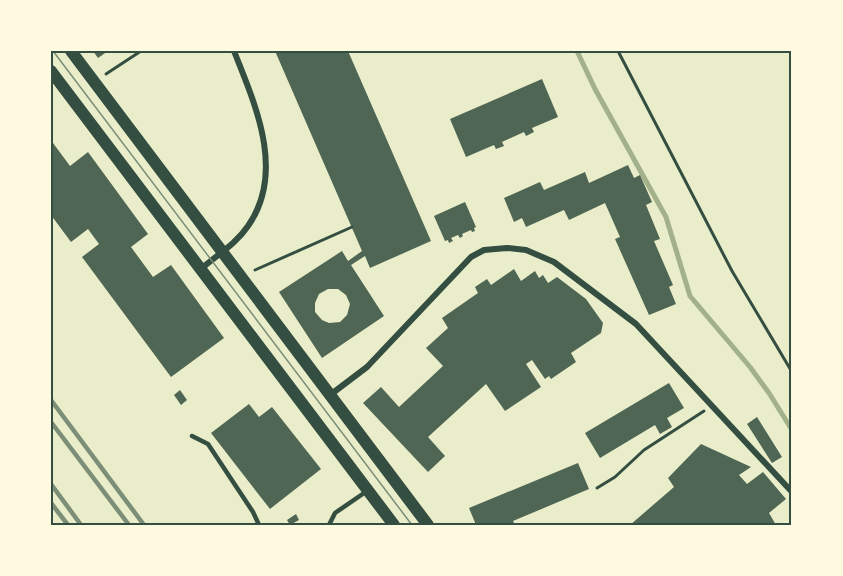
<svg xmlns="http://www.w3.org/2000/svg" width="843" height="576" viewBox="0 0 843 576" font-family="Arial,sans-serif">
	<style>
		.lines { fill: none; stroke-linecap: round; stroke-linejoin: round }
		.stream { stroke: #a3b18a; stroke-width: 5 }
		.building { fill: #4f6655; fill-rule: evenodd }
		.path { stroke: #344e41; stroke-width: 3 }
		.service { stroke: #344e41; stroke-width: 4.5 }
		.minor { stroke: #344e41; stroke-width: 6 }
		.secondary { stroke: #344e41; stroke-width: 12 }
		.tram { stroke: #7c8e77; stroke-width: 1.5 }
		.rail { stroke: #7c8e77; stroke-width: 4.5 }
		.neatline { fill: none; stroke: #344e41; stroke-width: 2 }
	</style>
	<rect width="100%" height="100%" fill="#e9edc9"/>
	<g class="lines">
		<polyline class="stream" points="577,51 595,89 666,217 690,296 750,367 769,393 792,430"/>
	</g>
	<g class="building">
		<polygon points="93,51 108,51 98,58"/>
		<path d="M275,51H348L431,241L370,268L365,256L351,265L384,316L322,358L279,292L342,251L348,261L362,251ZM328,289H338L346,295L350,304L347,315L340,322L329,323L322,320L315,312V303L319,294Z"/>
		<polygon points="542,79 558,117 532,128 534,132 526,136 524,132 502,142 504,146 496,149 494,145 466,157 450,119"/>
		<polygon points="53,143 70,166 88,152 148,234 131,247 153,277 171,265 224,338 171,377 82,257 99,244 88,229 71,242 51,215 51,145"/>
		<polygon points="628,165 634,178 640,175 652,202 646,205 660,239 654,241 673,285 669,287 676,304 649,315 615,239 620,237 605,203 569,220 564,210 526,227 522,218 514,222 504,198 540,182 544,190 585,172 589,183"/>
		<polygon points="465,202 476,227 474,228 475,231 472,232 471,230 462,234 463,236 460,238 458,235 451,238 453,241 449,243 448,240 445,241 434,216"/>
		<polygon points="514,269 521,281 535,271 539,278 543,275 548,283 557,277 586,299 603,323 601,333 571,353 576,362 551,379 549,376 545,379 532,360 526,364 541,387 505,411 486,384 428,437 445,456 428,472 363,403 381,387 399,407 443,366 426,348 448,328 442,318 478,293 475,287 487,279 491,285"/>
		<polygon points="669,383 684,408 667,418 672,427 660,434 655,425 600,458 585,433"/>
		<polygon points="180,390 187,400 181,405 174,395"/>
		<polygon points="249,404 259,417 272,407 321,469 270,509 211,433"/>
		<polygon points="757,417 782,457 772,463 747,424"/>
		<polygon points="701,444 751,467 739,475 747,484 763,472 786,499 769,513 776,525 630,525 674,487 668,478"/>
		<polygon points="578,463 589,489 513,521 515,525 476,525 469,508"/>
		<polygon points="296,514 299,520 290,525 287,520"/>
	</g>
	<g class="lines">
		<g class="path">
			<polyline points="618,51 732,271 792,372"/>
			<polyline points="106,74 141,51"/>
			<polyline points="255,270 352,227"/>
			<polyline points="597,488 615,477 644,450 704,411"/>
		</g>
		<g class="service">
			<polyline points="192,436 208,444 253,512 259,525"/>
			<polyline points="329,525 335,513 367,491"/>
		</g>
		<g class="minor">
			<path d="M201,269C217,255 236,244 248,226C286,172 255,104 234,51"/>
			<polyline points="330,395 367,367 471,257 484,250 507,248 526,250 554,262 636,324 792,492"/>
		</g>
		<g class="secondary">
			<polyline points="71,51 428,525"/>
			<polyline points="51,71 394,525"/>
		</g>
		<polyline class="tram" points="53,51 412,525"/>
		<g class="rail">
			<polyline points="51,400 144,525"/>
			<polyline points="51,422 129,525"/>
			<polyline points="51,484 81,525"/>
			<polyline points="51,503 68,525"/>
		</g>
	</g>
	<rect width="843" height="576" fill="none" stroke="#fefae0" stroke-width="105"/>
	<rect x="52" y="52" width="738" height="472" class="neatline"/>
</svg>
